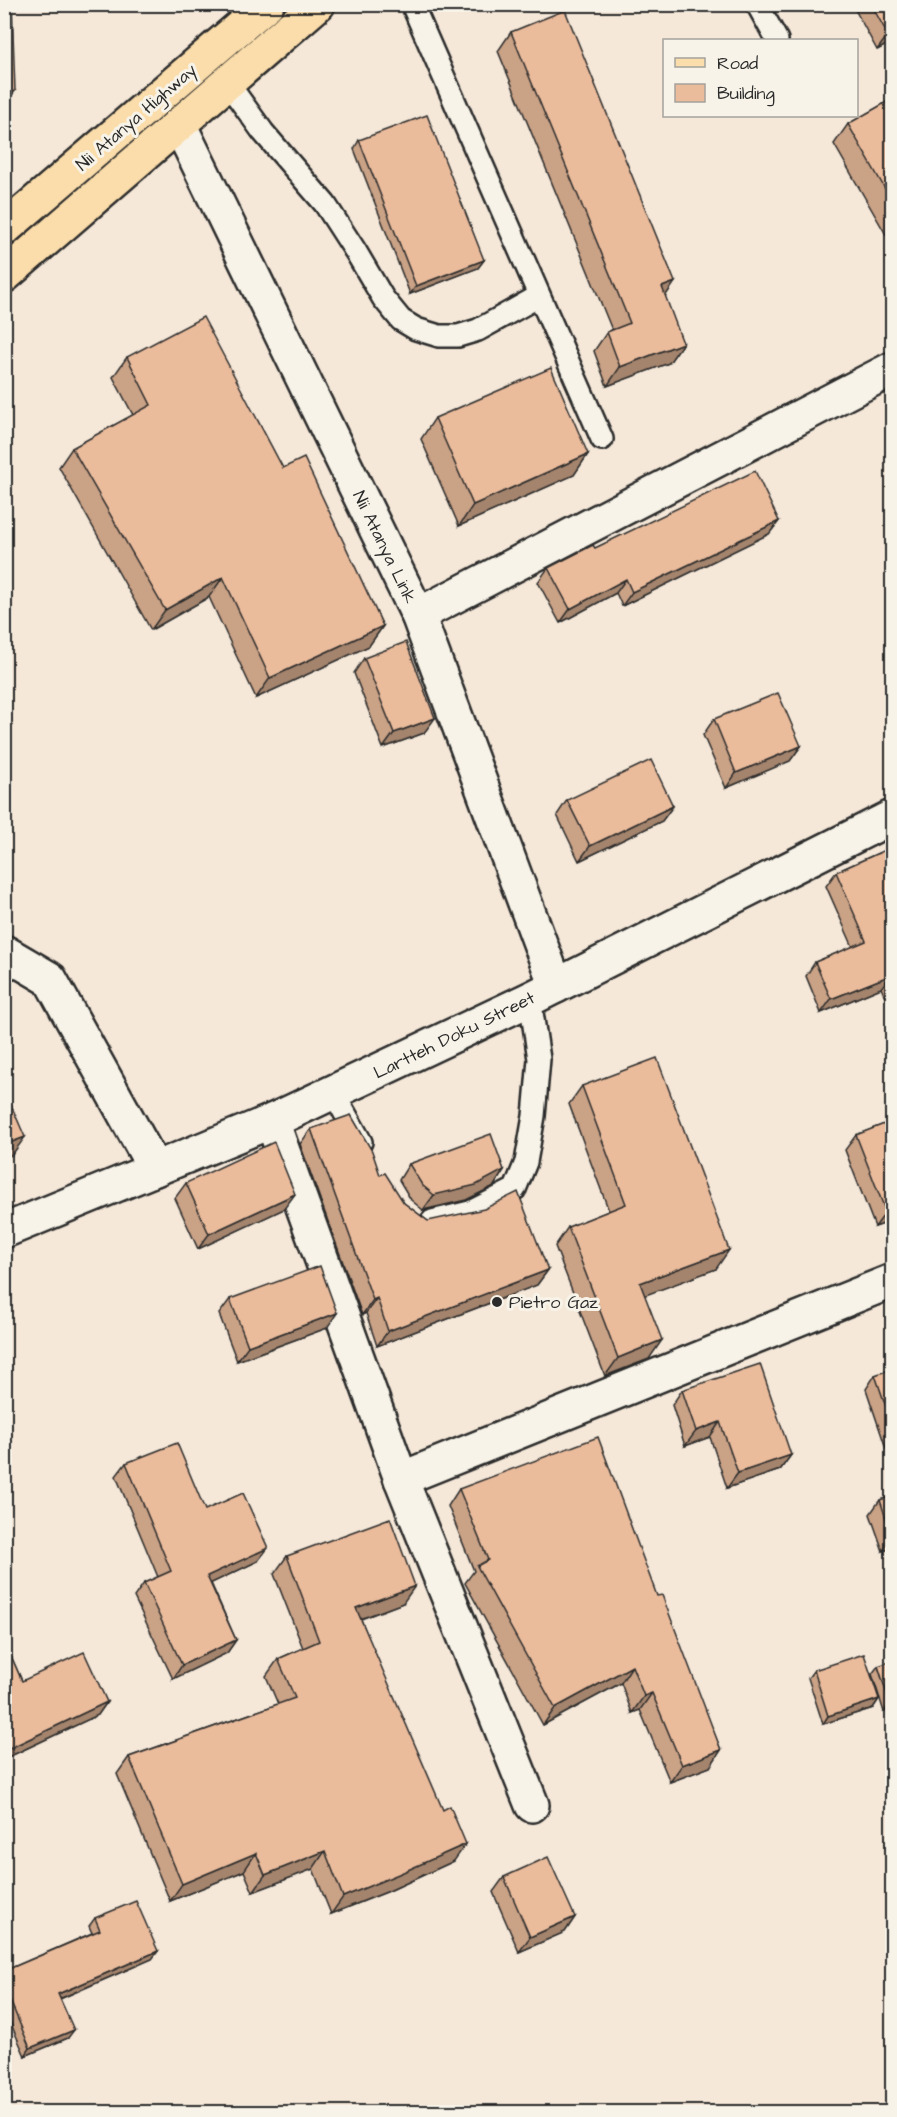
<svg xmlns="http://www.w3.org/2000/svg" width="897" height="2117" viewBox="0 0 897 2117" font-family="'Architects Daughter',sans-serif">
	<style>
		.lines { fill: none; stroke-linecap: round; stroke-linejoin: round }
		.service-casing { stroke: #2b2b2b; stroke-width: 26 }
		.minor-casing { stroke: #2b2b2b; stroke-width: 38 }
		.primary-casing { stroke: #2b2b2b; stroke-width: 38 }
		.service { stroke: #f7f3e8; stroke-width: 21 }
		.minor { stroke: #f7f3e8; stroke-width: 33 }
		.primary { stroke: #fbddab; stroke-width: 33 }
		.wall { fill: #caa286; stroke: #2b2b2b; stroke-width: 1.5 }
		.shaded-wall { fill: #a4846d; stroke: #2b2b2b; stroke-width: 1.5 }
		.building { fill: #ebbc9c; stroke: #2b2b2b; stroke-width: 1.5 }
		.poi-dot { fill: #2b2b2b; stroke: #f7f3e8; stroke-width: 2 }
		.labels { text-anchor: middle; stroke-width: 6; stroke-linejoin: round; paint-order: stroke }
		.street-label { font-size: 18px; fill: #2b2b2b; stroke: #f7f3e8 }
		.poi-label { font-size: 18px; fill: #2b2b2b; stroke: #f7f3e8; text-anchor: start }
	</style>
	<rect width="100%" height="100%" fill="#f5e8d9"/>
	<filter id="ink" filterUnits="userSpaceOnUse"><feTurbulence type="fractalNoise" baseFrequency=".0167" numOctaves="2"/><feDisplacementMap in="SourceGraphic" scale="12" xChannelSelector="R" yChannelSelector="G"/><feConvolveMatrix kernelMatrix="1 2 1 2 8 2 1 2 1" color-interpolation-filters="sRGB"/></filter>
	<g filter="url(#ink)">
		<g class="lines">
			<defs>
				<g id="service">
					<polyline points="412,4 602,439"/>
					<polyline points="757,4 777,40"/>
					<polyline points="227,82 263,132 325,204 356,252 383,298 401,320 416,329 439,336 458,336 478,330 539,296"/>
					<polyline points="333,1092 361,1142"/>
					<polyline points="432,1221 470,1212 515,1189 526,1162 534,1116 539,1059 530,999"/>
				</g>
				<g id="minor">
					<polyline points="179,124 418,615 556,986"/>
					<polyline points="418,615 892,369"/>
					<polyline points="4,952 50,979 155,1169"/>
					<polyline points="272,1121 401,1479 532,1805"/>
					<polyline points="4,1231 272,1121 530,999 892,817"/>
					<polyline points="401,1479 892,1281"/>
				</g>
				<g id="primary">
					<polyline points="4,229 267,4"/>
					<polyline points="4,276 318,4"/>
				</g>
			</defs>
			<use href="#service" class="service-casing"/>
			<use href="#minor" class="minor-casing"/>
			<use href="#primary" class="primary-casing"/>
			<use href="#service" class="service"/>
			<use href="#minor" class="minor"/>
			<use href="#primary" class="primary"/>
		</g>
		<g class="wall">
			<polygon points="852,4 892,4 892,42 877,50"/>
			<polygon points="511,32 683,343 669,363 607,386 594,351 607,332 612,330 498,51"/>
			<polygon points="892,99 892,245 834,144 848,124"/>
			<polygon points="359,140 484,260 478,268 410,294 354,149"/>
			<polygon points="127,357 283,468 383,626 369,646 256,698 209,597 151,630 59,467 72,448 133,415 113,377"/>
			<polygon points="435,418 588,454 574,475 459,526 421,439"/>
			<polygon points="779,521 769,534 622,606 616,593 560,623 538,582 548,568 595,548"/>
			<polygon points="364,658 424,733 383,748 354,673"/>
			<polygon points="714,719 801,746 790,761 726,788 703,735"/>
			<polygon points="567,800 673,806 662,821 579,861 557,815"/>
			<polygon points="892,847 892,1012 881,988 821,1013 806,976 815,962 853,947 826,886 836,872"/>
			<polygon points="582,1086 716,1269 644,1295 649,1359 605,1376 555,1246 568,1227 609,1211 569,1104"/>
			<polygon points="892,1121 892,1221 875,1227 845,1150 856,1135"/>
			<polygon points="311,1129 380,1175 404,1203 428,1221 548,1270 537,1285 377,1346 366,1313 362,1315 300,1144"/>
			<polygon points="409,1164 504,1170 494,1186 466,1200 423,1210 411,1200 399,1180"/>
			<polygon points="186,1183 284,1209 198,1249 175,1198"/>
			<polygon points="230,1299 327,1328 237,1361 219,1314"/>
			<polygon points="892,1369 892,1466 866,1389 875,1375"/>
			<polygon points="682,1390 791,1455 780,1470 727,1488 710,1437 685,1446 672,1405"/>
			<polygon points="126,1463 205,1510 258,1561 211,1583 236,1640 227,1653 173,1679 134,1597 144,1583 158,1577 116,1476"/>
			<polygon points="459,1489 657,1596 721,1750 710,1767 670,1782 640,1710 632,1713 621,1683 543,1725 465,1583 474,1571 448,1506"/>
			<polygon points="892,1496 892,1548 883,1551 870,1514 880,1500"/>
			<polygon points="287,1556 403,1603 361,1619 454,1861 389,1891 331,1914 313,1869 253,1892 244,1871 170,1901 117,1774 129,1757 278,1704 266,1676 278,1659 303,1648 274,1574"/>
			<polygon points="4,1640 22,1681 107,1702 98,1715 4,1759"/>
			<polygon points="878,1666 892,1709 884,1712 872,1674"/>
			<polygon points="814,1670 879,1699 873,1708 823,1724 808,1678"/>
			<polygon points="504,1877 575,1917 565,1932 519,1952 493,1892"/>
			<polygon points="95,1918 158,1951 152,1959 60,1999 68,2038 25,2056 4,2008 4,1971 92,1933 89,1926"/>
		</g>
		<g class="shaded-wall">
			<polygon points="892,32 892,42 877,50 888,35"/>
			<polygon points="15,91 4,106 4,92"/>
			<polygon points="484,260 478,268 410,294 416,286"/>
			<polygon points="675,282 662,301 662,287"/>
			<polygon points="683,343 669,363 607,386 620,367"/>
			<polygon points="588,454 574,475 459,526 473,505"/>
			<polygon points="779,521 769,534 622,606 632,592"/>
			<polygon points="223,577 209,597 151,630 165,610"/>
			<polygon points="626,579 616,593 560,623 570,609"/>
			<polygon points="383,626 369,646 256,698 270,678"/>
			<polygon points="435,718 424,733 383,748 394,733"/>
			<polygon points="801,746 790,761 726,788 736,773"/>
			<polygon points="673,806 662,821 579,861 590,846"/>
			<polygon points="891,975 881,988 821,1013 831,999"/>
			<polygon points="25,1137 12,1155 4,1158 4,1145"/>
			<polygon points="504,1170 494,1186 466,1200 423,1210 434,1195"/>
			<polygon points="295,1194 284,1209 198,1249 209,1234"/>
			<polygon points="892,1209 892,1221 875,1227 886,1212"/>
			<polygon points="729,1250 716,1269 627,1302 640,1283"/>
			<polygon points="548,1270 537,1285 377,1346 388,1331"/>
			<polygon points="377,1298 366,1313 362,1315 373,1300"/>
			<polygon points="337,1313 327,1328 237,1361 248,1346"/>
			<polygon points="662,1340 649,1359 605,1376 618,1358"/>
			<polygon points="720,1422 710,1437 685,1446 696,1431"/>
			<polygon points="791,1455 780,1470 727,1488 738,1473"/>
			<polygon points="892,1537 892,1548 883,1551"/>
			<polygon points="268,1548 258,1561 197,1590 207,1576"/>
			<polygon points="415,1586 403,1603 344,1625 356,1608"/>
			<polygon points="236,1640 227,1653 173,1679 182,1665"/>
			<polygon points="632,1666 621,1683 543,1725 555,1708"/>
			<polygon points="652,1693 640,1710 632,1713 644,1696"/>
			<polygon points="879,1699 873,1708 823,1724 828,1716"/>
			<polygon points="107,1702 98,1715 4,1759 4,1756 10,1748"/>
			<polygon points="890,1703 892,1703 892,1709 884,1712"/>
			<polygon points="721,1750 710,1767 670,1782 682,1765"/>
			<polygon points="466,1844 454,1861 389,1891 331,1914 343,1897"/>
			<polygon points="325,1851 313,1869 253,1892 265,1875"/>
			<polygon points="256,1853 244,1871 170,1901 182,1884"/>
			<polygon points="575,1917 565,1932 519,1952 530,1937"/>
			<polygon points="158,1951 152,1959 52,2002 58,1994"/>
			<polygon points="74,2030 68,2038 25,2056 30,2048"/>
		</g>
		<g class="building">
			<polygon points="4,4 12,4 15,91 4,92"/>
			<polygon points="871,4 892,4 892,32 888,35"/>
			<polygon points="565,10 675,282 662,287 683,343 620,367 607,332 630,323 511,32"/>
			<polygon points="892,99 892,201 848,124"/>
			<polygon points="427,115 484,260 416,286 359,140"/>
			<polygon points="203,317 283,468 304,458 383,626 270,678 223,577 165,610 72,448 151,405 127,357"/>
			<polygon points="551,368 588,454 473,505 435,418"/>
			<polygon points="755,471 779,521 632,592 626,579 570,609 548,568 593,545 595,548"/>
			<polygon points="406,642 435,718 394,733 364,658"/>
			<polygon points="778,693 801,746 736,773 714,719"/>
			<polygon points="651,760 673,806 590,846 567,800"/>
			<polygon points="892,847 892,978 891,975 831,999 815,962 866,941 836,872"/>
			<polygon points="657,1058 729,1250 640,1283 662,1340 618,1358 568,1227 626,1204 582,1086"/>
			<polygon points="4,1089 25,1137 4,1145"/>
			<polygon points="351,1115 372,1151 380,1175 385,1173 404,1203 428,1221 484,1209 518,1192 548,1270 388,1331 377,1298 373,1300 311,1129"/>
			<polygon points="892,1121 892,1209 886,1212 856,1135"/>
			<polygon points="491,1134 504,1170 476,1185 434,1195 422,1185 409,1164"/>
			<polygon points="274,1142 295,1194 209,1234 186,1183"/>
			<polygon points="320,1266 337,1313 248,1346 230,1299"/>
			<polygon points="760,1364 791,1455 738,1473 720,1422 696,1431 682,1390"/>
			<polygon points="892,1369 892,1424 875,1375"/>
			<polygon points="598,1437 657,1596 662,1595 721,1750 682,1765 652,1693 644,1696 632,1666 555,1708 477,1566 488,1560 459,1489"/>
			<polygon points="177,1443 205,1510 243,1493 268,1548 207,1576 236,1640 182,1665 144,1583 171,1571 126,1463"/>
			<polygon points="892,1496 892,1537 880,1500"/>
			<polygon points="390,1518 415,1586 356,1608 443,1810 450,1806 466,1844 401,1873 343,1897 325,1851 265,1875 256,1853 182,1884 129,1757 295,1698 278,1659 319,1641 287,1556"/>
			<polygon points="4,1640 22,1681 84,1652 107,1702 10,1748 4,1736"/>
			<polygon points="864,1654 879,1699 828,1716 814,1670"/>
			<polygon points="892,1661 892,1703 890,1703 878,1666"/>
			<polygon points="548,1857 575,1917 530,1937 504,1877"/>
			<polygon points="136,1901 158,1951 58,1994 74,2030 30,2048 4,1986 4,1971 100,1930 95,1918"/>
		</g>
	</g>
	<circle class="poi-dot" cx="497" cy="1302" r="6"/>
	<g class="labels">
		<g class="street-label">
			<text transform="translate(136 117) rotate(-41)" y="6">Nii Atanya Highway</text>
			<text transform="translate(385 547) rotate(64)" y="6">Nii Atanya Link</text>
			<text transform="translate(454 1035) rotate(-26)" y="6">Lartteh Doku Street</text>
		</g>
		<g class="poi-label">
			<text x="509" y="1308">Pietro Gaz</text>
		</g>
	</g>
	<rect width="897" height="2117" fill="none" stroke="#f7f3e8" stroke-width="24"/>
	<rect x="12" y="12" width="873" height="2093" fill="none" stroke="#2b2b2b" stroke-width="2" filter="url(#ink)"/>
	<rect x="663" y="39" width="195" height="78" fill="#f7f3e8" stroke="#a5a39c" stroke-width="1.5"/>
	<rect x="675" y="58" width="30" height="9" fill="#fbddab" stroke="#a5a39c" stroke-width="1.5"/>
	<text x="717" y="69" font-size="18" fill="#2b2b2b">Road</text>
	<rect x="675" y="84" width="30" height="18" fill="#ebbc9c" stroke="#a5a39c" stroke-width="1.5"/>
	<text x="717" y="99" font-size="18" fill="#2b2b2b">Building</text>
</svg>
